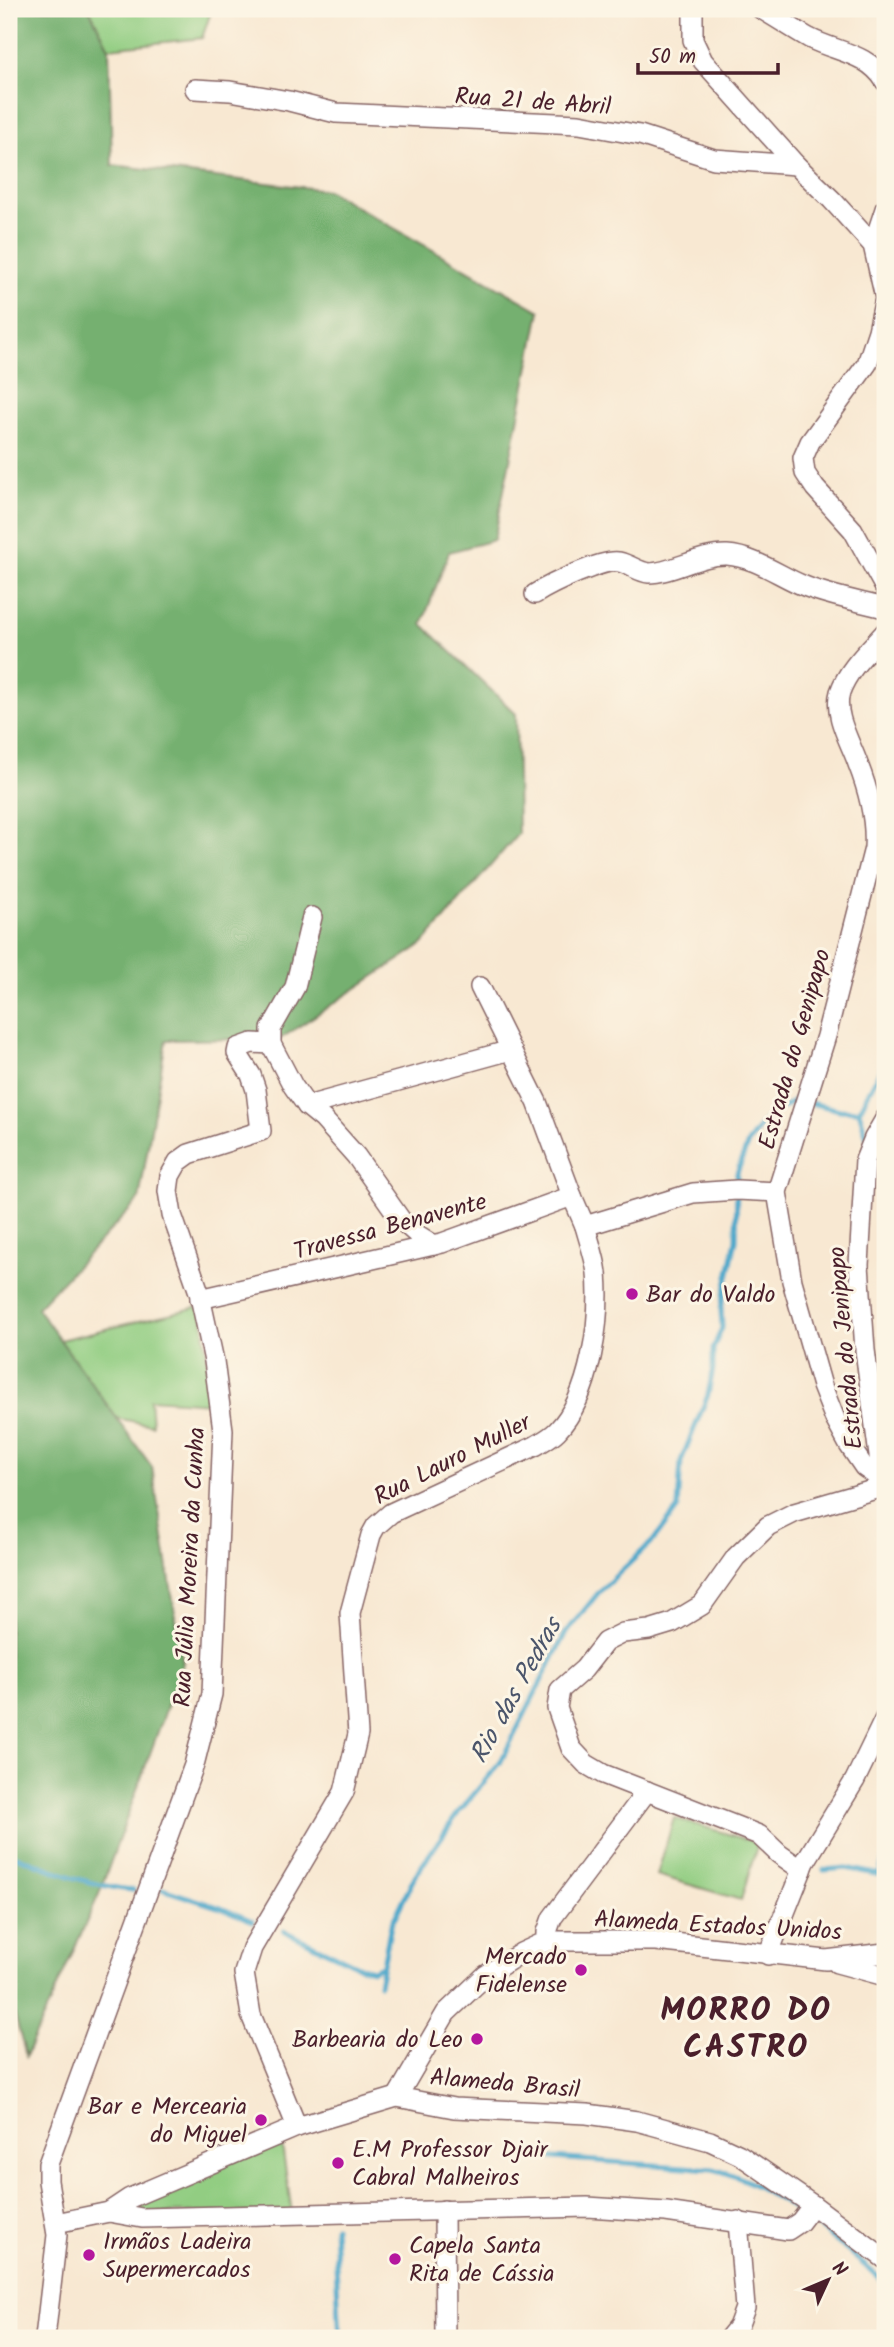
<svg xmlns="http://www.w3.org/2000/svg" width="894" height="2347" viewBox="0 0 894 2347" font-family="Kalam,sans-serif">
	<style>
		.green { fill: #92cd82; stroke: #6e7656; stroke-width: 2 }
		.forest { fill: #75b070; stroke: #60684e; stroke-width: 2 }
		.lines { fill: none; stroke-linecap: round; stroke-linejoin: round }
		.stream { stroke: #4ca7ca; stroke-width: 5 }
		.street-casing { stroke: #876565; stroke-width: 22 }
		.street { stroke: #fff; stroke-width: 19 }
		.poi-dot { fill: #b5179e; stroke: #fcf5e5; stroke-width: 2.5 }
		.labels { text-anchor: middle; stroke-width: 6; stroke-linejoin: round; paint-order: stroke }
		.street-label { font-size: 24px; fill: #4a1f2b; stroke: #fcf5e5 }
		.poi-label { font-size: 24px; fill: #4a1f2b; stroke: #fcf5e5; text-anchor: start }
		.water-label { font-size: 26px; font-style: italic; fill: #4b556b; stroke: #fcf5e5 }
		.district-label { font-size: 32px; font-weight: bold; letter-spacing: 2px; fill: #4a1f2b; stroke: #fcf5e5 }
	</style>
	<rect width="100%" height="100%" fill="#fcf5e5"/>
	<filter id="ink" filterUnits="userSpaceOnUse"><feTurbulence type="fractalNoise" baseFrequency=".0143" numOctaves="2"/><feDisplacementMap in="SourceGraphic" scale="14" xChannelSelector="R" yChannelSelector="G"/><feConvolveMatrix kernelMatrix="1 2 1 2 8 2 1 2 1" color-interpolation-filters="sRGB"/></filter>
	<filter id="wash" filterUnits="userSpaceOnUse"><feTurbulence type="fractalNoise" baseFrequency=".00686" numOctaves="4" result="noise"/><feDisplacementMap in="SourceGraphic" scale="28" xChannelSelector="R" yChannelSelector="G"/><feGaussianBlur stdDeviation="1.57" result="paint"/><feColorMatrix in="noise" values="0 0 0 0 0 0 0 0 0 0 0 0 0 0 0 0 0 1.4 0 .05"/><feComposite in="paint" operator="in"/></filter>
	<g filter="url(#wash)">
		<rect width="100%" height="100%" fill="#f8e8d2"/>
		<g class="green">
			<polygon points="89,9 212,9 202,38 109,48"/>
			<polygon points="202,1306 211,1403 150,1399 152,1425 116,1418 60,1340"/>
			<polygon points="674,1818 758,1843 741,1900 657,1875"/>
			<polygon points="281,2139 292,2213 138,2213 135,2202"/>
		</g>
		<polygon class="forest" points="9,9 89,9 109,48 112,165 327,190 540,311 494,540 449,552 422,624 516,714 518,834 423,944 280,1039 166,1040 139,1200 37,1308 152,1467 183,1663 99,1894 26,2056 9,1994"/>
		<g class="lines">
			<g class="stream">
				<polyline points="810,1103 840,1110 859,1111"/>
				<polyline points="867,1138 859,1111 885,1061"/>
				<polyline points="873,1157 885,1183"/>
				<path d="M9,1853C49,1869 89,1886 133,1890"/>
				<polyline points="824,1870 846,1868 885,1876"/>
				<polyline points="879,1875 885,1855"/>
				<polyline points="162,1889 221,1908 253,1921"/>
				<polyline points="284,1931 360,1967 373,1970 382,1966"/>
				<polyline points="379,1984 391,1925 415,1876 458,1813 500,1763 565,1634 599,1592 653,1541 678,1508 681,1461 708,1395 713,1369 713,1349 722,1328 721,1309 736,1240 737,1173 748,1143 768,1116 796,1100 801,1101"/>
				<path d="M524,2156L713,2169C773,2183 839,2243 885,2283"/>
				<polyline points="334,2227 340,2338"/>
			</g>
		</g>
	</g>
	<g filter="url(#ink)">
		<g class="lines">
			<defs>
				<g id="street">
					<polyline points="693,9 693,40 703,61 796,165"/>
					<path d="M761,9C777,18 793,29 809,38C836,52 868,53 885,81"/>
					<polyline points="195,89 230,91 289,101 336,113 579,124 640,135 714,159 796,165 832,200 873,245 885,298 878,331 867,364 810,442 803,458 805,473 815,488 853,530 885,588"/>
					<polyline points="873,245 885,209"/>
					<path d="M535,594C549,585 604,558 619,562C629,564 639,572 649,573C672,573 700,554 727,555C755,557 778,575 802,585C828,596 858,601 885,608"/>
					<polyline points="312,917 295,987 271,1029 271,1044 293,1086 307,1106 323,1119 356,1156 401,1220 418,1235 434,1245"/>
					<polyline points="480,987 537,1102 572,1196"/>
					<polyline points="307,1106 511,1050"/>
					<polyline points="200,1299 442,1243 572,1196 585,1226 693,1193 737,1190 777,1192"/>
					<path d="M881,1479L864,1467L849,1445L835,1419L822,1386L792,1281L777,1192L826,1036L874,848C876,819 869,792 858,764C851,743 833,715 840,692C848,669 869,650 885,632"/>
					<polyline points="883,1486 865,1350 859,1265 865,1160 874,1138 885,1119"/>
					<polyline points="802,1870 779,1854 759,1835 603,1774 586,1764 571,1748 557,1708 560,1690 584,1669 605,1642 623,1633 649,1630 672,1623 702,1605 736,1557 768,1526 794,1513 883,1487"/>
					<polyline points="547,1941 547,1932 552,1918 647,1791"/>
					<polyline points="768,1955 805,1862 855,1780 885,1718"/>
					<polyline points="837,1963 885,1976"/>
					<polyline points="397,2097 446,2013 486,1975 521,1953 547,1941 656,1941 826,1960 885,1953"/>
					<path d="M297,2127L251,2015L244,1973L252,1948L344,1792L358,1734L350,1613L371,1535L376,1526L391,1513L535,1446C542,1442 551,1437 557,1431C591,1396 601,1319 597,1273C595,1257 589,1241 585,1226"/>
					<polyline points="444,2210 445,2338"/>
					<polyline points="109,2212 142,2218 587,2207 666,2212 788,2230 800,2222 813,2205"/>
					<polyline points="56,2223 109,2212 130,2198 297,2127 397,2097 454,2108 587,2114 637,2121 710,2141 740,2155 813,2205 885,2259"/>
					<polyline points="45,2338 57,2235 48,2181 48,2164 194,1765 212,1694 223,1430 214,1361 199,1292 172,1215 168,1191 170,1176 178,1162 189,1154 261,1131 256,1090 251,1075 237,1053 238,1048 252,1043 271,1044"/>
					<polyline points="729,2338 738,2327 745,2308 738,2221"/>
				</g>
			</defs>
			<use href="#street" class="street-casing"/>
			<use href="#street" class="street"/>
		</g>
	</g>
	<g class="poi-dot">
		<circle cx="632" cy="1294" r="7"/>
		<circle cx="581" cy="1970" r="7"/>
		<circle cx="477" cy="2039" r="7"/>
		<circle cx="261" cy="2120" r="7"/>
		<circle cx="338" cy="2163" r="7"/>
		<circle cx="89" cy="2255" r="7"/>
		<circle cx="395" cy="2259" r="7"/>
	</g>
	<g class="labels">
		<g class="street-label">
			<text transform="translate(533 101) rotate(4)" y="8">Rua 21 de Abril</text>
			<text transform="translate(794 1049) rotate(-74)" y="8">Estrada do Genipapo</text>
			<text transform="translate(390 1226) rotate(-15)" y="8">Travessa Benavente</text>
			<text transform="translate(845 1348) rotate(-95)" y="8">Estrada do Jenipapo</text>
			<text transform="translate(452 1459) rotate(-27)" y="8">Rua Lauro Muller</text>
			<text transform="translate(189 1567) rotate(-87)" y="8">Rua Júlia Moreira da Cunha</text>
			<text transform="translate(718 1925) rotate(3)" y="8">Alameda Estados Unidos</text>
			<text transform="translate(505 2083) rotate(5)" y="8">Alameda Brasil</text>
		</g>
		<g class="poi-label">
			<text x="646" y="1302">Bar do Valdo</text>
			<text x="567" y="1964" text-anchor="end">Mercado<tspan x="567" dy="28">Fidelense</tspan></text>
			<text x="463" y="2047" text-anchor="end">Barbearia do Leo</text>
			<text x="247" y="2114" text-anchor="end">Bar e Mercearia<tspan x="247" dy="28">do Miguel</tspan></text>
			<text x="352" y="2157">E.M Professor Djair<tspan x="352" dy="28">Cabral Malheiros</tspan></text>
			<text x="103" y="2249">Irmãos Ladeira<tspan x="103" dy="28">Supermercados</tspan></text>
			<text x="409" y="2253">Capela Santa<tspan x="409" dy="28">Rita de Cássia</tspan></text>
		</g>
		<g class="water-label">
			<text transform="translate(515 1690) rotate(-61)" y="9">Rio das Pedras</text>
		</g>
		<g class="district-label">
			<text x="746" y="2020">MORRO DO<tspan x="746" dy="37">CASTRO</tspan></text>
		</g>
	</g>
	<rect width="894" height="2347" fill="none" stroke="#fcf5e5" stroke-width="35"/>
	<g transform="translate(828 2280) rotate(46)" stroke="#fcf5e5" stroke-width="5" paint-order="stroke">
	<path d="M0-5L12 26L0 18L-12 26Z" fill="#4a1f2b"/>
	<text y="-10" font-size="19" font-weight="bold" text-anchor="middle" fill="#4a1f2b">N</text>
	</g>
	<path d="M638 63v10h140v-10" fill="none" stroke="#4a1f2b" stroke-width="3.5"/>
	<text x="649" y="63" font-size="21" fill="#4a1f2b" stroke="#fcf5e5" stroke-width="5" paint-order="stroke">50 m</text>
</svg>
